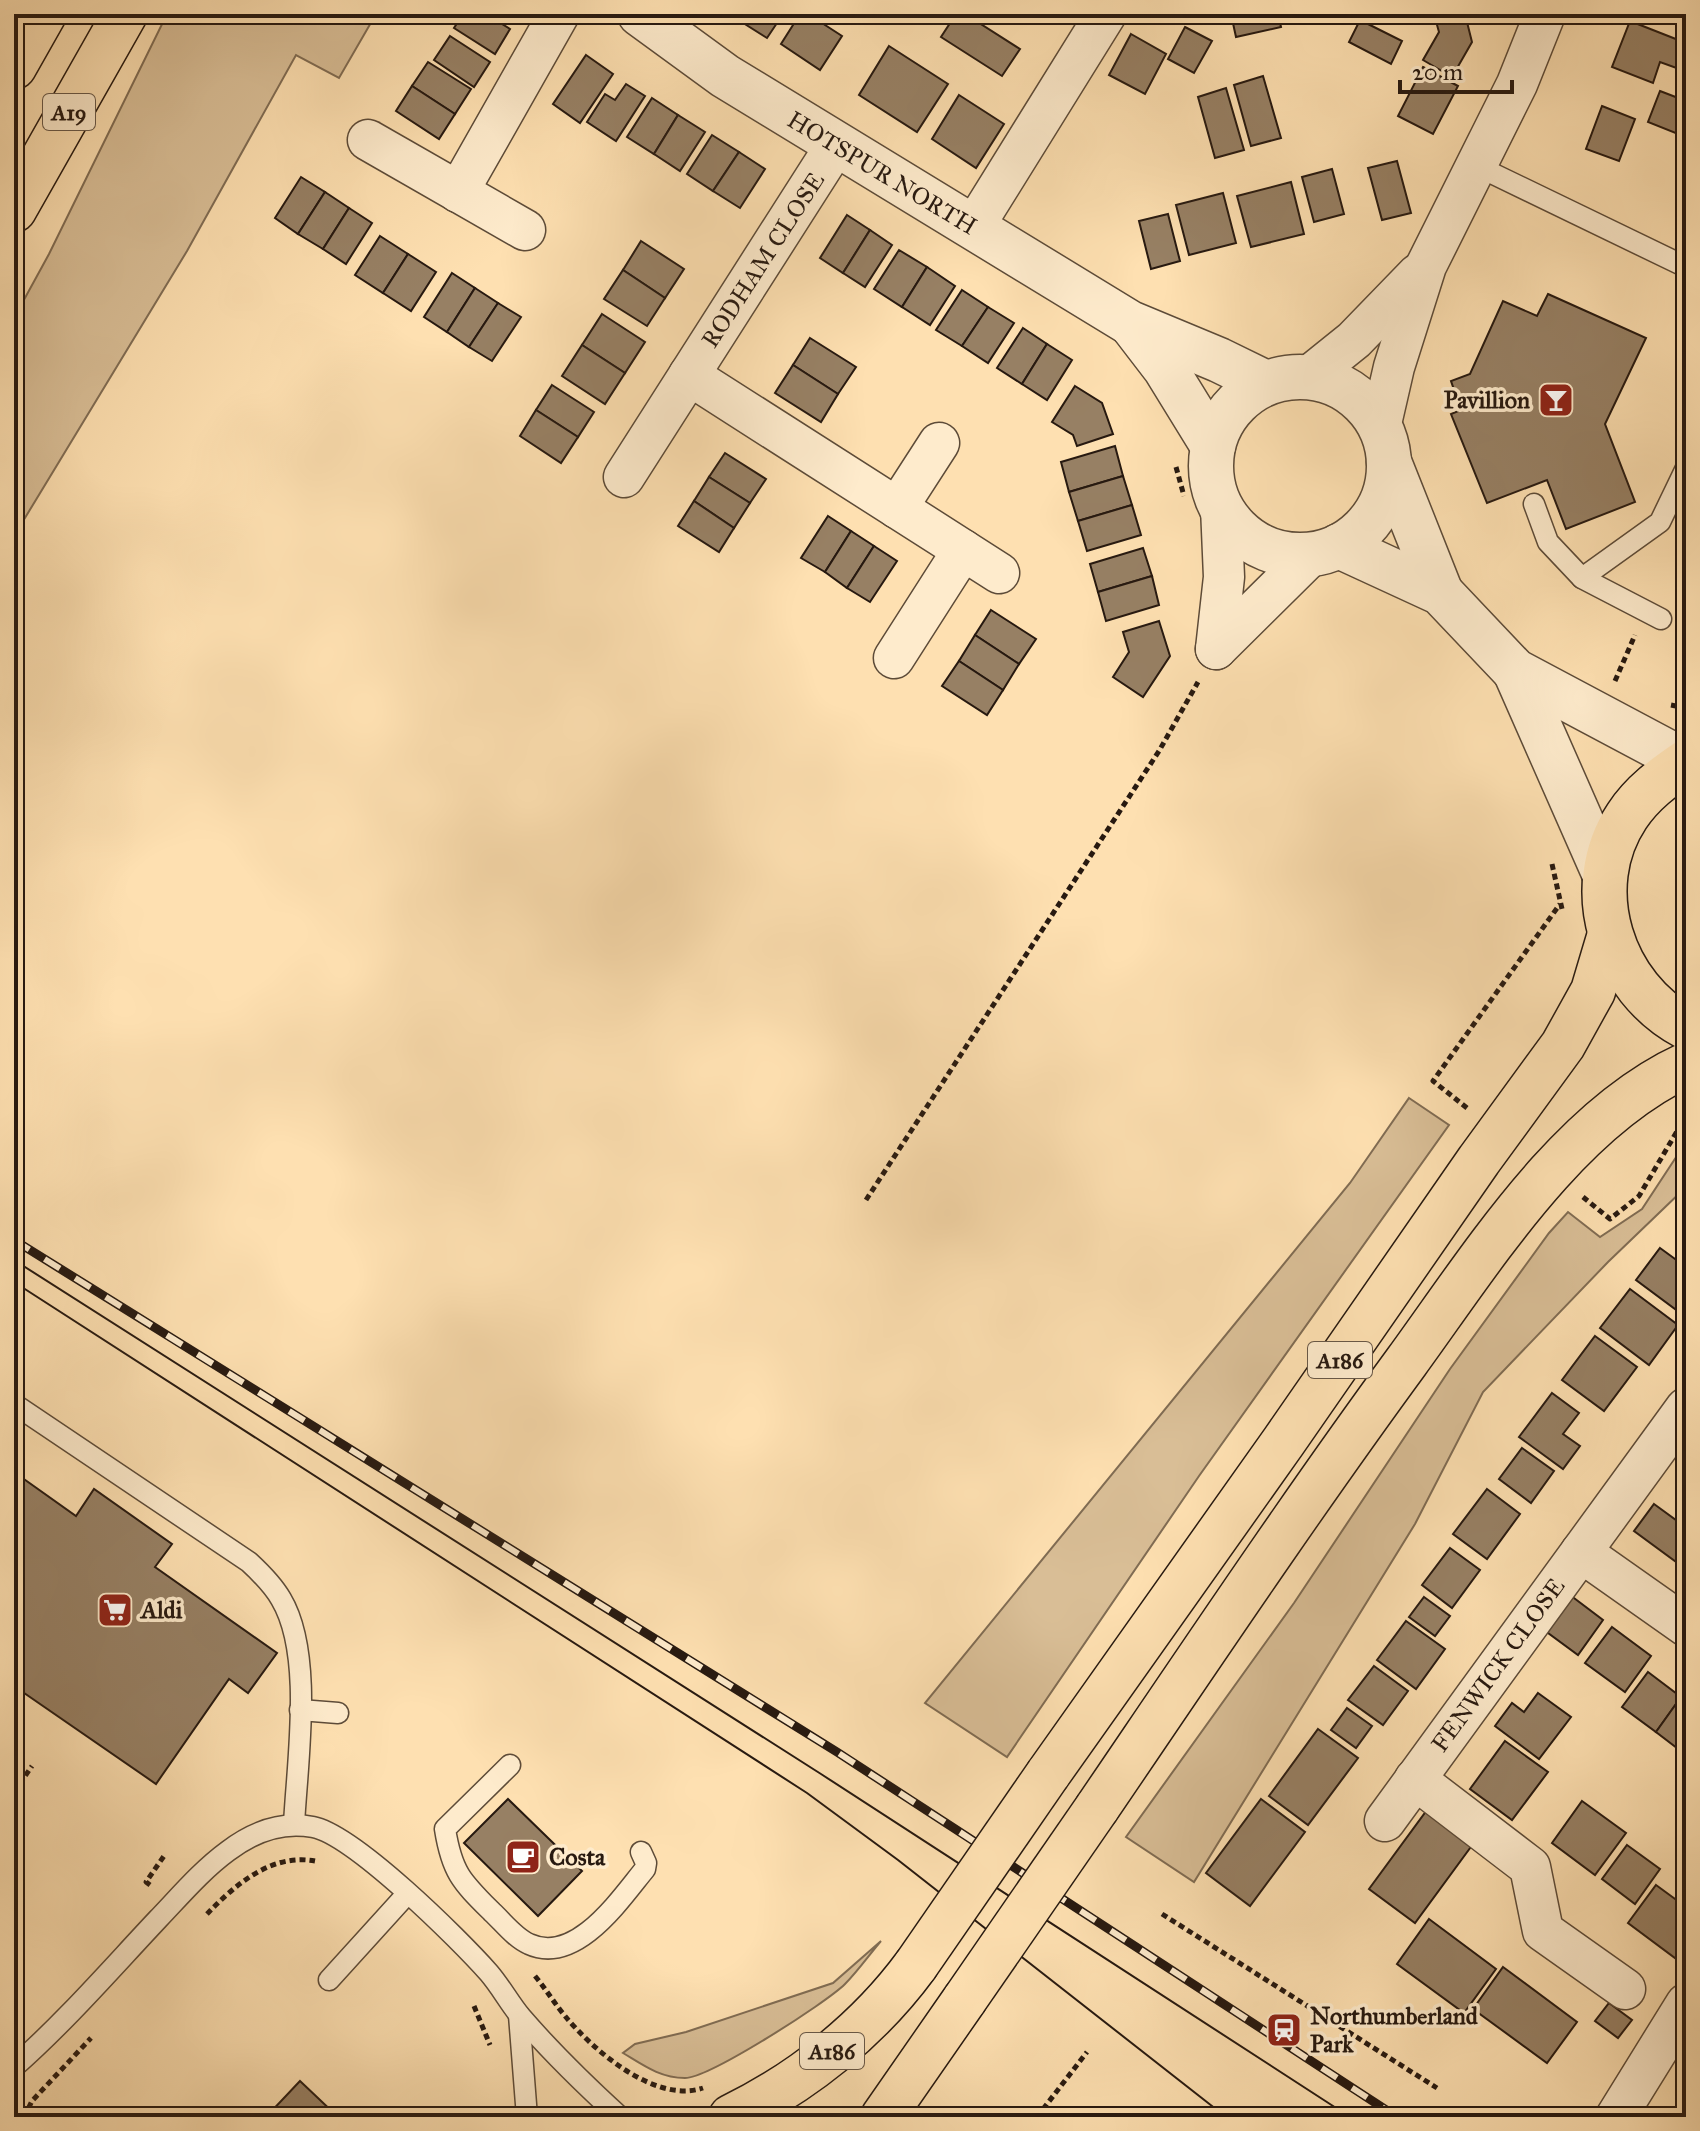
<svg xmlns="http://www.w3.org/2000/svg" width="1700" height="2131" viewBox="0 0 1700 2131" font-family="'IM FELL Great Primer',serif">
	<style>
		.green { fill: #d9be96; stroke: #806c53; stroke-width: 2 }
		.building { fill: #978064; stroke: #271910; stroke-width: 2 }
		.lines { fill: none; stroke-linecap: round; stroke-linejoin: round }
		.service-casing { stroke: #5d4b38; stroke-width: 23 }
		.minor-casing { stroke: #5d4b38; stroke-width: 43 }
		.tertiary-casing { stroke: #5d4b38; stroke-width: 47 }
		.primary-casing { stroke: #271910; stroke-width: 47 }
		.trunk-casing { stroke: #271910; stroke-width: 47 }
		.path { stroke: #271910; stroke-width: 5; stroke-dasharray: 6 4; stroke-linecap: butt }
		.service { stroke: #feebcc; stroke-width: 20 }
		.minor { stroke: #feebcc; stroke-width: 40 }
		.tertiary { stroke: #feebcc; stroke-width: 44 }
		.primary { stroke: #fee0b1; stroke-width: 44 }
		.trunk { stroke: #fee0b1; stroke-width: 44 }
		.tram { stroke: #271910; stroke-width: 2 }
		.rail-casing { stroke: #271910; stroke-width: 9 }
		.rail { stroke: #feebcc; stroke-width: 6; stroke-dasharray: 18; stroke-linecap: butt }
		.primary-bridge-casing { stroke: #271910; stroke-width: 47; stroke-linecap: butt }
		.primary-bridge { stroke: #fee0b1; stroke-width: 44 }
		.labels { text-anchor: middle; stroke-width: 7; stroke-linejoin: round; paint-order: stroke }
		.shield { fill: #feebcc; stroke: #685848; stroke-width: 2 }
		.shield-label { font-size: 22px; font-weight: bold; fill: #271910 }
		.street-label { font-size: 24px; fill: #271910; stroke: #feebcc }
		.poi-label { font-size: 24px; font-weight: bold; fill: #271910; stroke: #feebcc; text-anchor: start }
	</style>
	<rect width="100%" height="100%" fill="#fee0b1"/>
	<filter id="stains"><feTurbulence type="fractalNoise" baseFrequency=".0025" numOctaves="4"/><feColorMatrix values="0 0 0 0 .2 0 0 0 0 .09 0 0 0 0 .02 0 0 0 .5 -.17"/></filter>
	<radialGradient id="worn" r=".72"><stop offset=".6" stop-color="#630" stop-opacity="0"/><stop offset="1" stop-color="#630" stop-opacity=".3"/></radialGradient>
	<g class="green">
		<polygon points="167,14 376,14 339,78 296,55 187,251 14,536 14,318 49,254"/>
		<polygon points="1409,1098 1449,1125 1199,1476 1007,1757 925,1703 1350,1183"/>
		<polygon points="1686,1142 1686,1187 1608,1262 1483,1392 1415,1524 1194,1882 1126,1837 1294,1603 1450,1369 1549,1233 1568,1212 1600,1237 1642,1209"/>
		<path d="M881,1941C869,1955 858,1971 845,1984C826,2003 709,2078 685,2078C660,2078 643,2065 623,2053L635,2044L686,2032L833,1983Z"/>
	</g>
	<g class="building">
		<polygon points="463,14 486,14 510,29 495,54 454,28"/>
		<polygon points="729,14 783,14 767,38"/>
		<polygon points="800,14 808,14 842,36 820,70 781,44"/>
		<polygon points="956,14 965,14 1020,49 1002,76 941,37"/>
		<polygon points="1231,14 1278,14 1281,27 1236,37"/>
		<polygon points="1434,14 1465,14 1472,42 1452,77 1423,60 1439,32"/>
		<polygon points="1360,20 1402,41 1391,64 1349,42"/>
		<polygon points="1630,21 1686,43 1686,60 1682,70 1660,62 1653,83 1612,67"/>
		<polygon points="1185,27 1212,41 1194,73 1168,59"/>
		<polygon points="1131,34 1166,54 1145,94 1109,75"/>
		<polygon points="450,36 490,62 474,87 434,60"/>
		<polygon points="889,46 948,84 917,132 859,95"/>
		<polygon points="586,55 613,74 580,123 553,104"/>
		<polygon points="428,62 471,89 455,114 412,86"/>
		<polygon points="1423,67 1458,86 1433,134 1398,116"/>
		<polygon points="1263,76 1281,138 1251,146 1234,85"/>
		<polygon points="626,84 645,96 616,141 587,122 605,94 615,100"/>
		<polygon points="412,86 455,114 439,139 396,111"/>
		<polygon points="1226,88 1244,150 1215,158 1198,97"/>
		<polygon points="1660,91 1686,101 1686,112 1678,134 1648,122"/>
		<polygon points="959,95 1004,124 976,168 932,139"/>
		<polygon points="652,98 678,115 654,154 627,137"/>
		<polygon points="1602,106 1635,119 1619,161 1586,149"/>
		<polygon points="678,115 705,132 680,171 654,154"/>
		<polygon points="712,135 739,152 713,191 687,174"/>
		<polygon points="739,152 765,169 740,208 713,191"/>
		<polygon points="1397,161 1411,213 1382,220 1368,168"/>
		<polygon points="1332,169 1344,214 1314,222 1302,177"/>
		<polygon points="301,177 325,192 298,234 275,218"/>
		<polygon points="1291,182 1304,234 1251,247 1237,196"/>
		<polygon points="325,192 349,208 323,249 298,234"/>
		<polygon points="1223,193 1236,243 1189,255 1176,205"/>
		<polygon points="349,208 372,223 346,264 323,249"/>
		<polygon points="1168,214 1180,261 1151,269 1139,221"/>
		<polygon points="847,215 870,230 843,273 820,258"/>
		<polygon points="870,230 892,245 865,287 843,273"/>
		<polygon points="380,236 408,254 383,293 355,275"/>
		<polygon points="641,241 684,269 665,298 623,270"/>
		<polygon points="899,250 927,267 902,307 874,289"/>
		<polygon points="408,254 436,272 411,311 383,293"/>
		<polygon points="927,267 955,286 930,325 902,307"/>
		<polygon points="623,270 665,298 647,326 604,299"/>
		<polygon points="452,273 475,288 447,332 424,317"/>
		<polygon points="475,288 498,303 469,347 447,332"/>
		<polygon points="962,290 988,307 962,346 936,330"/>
		<polygon points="1548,294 1646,338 1605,424 1635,502 1566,529 1547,480 1487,503 1451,414 1461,410 1451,381 1470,374 1503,301 1537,316"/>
		<polygon points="498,303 521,317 492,361 469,347"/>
		<polygon points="988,307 1014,323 988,363 962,346"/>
		<polygon points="602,314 645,342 625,373 582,345"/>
		<polygon points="1023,328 1047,344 1022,384 997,368"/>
		<polygon points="810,338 856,367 838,394 793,365"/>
		<polygon points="1047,344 1072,360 1047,400 1022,384"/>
		<polygon points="582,345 625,373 605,404 562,376"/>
		<polygon points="793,365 838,394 821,422 775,393"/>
		<polygon points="552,385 594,412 578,437 536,410"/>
		<polygon points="1075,386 1102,403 1113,434 1077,446 1073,435 1052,422"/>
		<polygon points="536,410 578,437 561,463 520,436"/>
		<polygon points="1115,446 1123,476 1069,492 1061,462"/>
		<polygon points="725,453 766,479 750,503 709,477"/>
		<polygon points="1123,476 1132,505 1078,521 1069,492"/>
		<polygon points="709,477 750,503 734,528 694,501"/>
		<polygon points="694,501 734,528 719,552 678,526"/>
		<polygon points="1132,505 1141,535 1087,551 1078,521"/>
		<polygon points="828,516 851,531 825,572 801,558"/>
		<polygon points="851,531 874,546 847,588 825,572"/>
		<polygon points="874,546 897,561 870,602 847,588"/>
		<polygon points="1143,548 1152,576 1098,592 1090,564"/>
		<polygon points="1152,576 1159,605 1106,621 1098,592"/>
		<polygon points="991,610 1036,639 1019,664 975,635"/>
		<polygon points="1159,621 1170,656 1143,697 1113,677 1129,652 1123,632"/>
		<polygon points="975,635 1019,664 1003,690 959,661"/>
		<polygon points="959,661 1003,690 987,715 942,686"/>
		<polygon points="1660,1248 1686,1267 1686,1294 1675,1309 1636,1280"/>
		<polygon points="1630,1289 1678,1325 1649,1365 1600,1328"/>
		<polygon points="1595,1336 1637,1367 1604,1411 1562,1380"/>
		<polygon points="1552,1393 1579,1413 1563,1434 1580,1446 1563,1469 1519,1437"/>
		<polygon points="1522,1448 1554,1471 1531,1503 1499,1479"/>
		<polygon points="14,1472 76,1516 94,1489 172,1544 155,1567 277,1653 248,1693 229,1679 156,1784 14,1686"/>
		<polygon points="1487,1489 1520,1514 1487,1559 1453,1534"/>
		<polygon points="1654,1504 1676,1520 1686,1506 1686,1562 1683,1567 1634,1531"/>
		<polygon points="1450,1548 1480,1570 1452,1608 1422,1585"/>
		<polygon points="1570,1595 1603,1620 1578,1655 1544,1630"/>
		<polygon points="1424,1597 1450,1616 1435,1636 1409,1617"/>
		<polygon points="1406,1621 1445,1649 1416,1689 1377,1660"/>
		<polygon points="1612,1627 1651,1656 1625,1692 1585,1663"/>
		<polygon points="1374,1666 1408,1691 1383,1725 1348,1700"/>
		<polygon points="1648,1672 1681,1697 1656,1732 1622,1707"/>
		<polygon points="1538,1693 1571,1717 1539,1759 1495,1726 1512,1703 1524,1712"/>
		<polygon points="1681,1697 1686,1701 1686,1755 1656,1732"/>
		<polygon points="1347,1708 1372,1726 1356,1748 1331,1730"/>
		<polygon points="1318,1729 1358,1758 1308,1825 1269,1796"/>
		<polygon points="1505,1741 1548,1772 1512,1820 1470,1789"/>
		<polygon points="508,1799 582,1871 538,1916 464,1843"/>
		<polygon points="1261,1799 1305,1832 1250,1906 1206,1873"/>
		<polygon points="1582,1801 1626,1833 1595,1875 1552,1843"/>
		<polygon points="1427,1810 1473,1844 1415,1923 1369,1889"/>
		<polygon points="1627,1845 1660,1869 1635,1904 1602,1879"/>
		<polygon points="1656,1885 1686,1907 1686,1944 1675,1958 1628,1923"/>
		<polygon points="1429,1919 1496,1969 1464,2013 1397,1964"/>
		<polygon points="1503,1967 1577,2022 1547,2063 1473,2009"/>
		<polygon points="1609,2003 1632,2020 1618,2038 1595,2021"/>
		<polygon points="300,2081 338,2117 266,2117"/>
	</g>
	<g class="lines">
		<defs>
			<g id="service">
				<polyline points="1477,166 1686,267"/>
				<polyline points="1534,504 1548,542 1582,578 1661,619"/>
				<polyline points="1582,578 1660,522 1686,468"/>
				<path d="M14,1404L249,1562C262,1574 273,1585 281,1599C314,1654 297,1762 294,1825"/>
				<polyline points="300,1710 338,1713"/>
				<path d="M510,1765L445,1829C452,1873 462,1882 492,1912C503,1922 515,1938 529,1944C576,1966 621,1898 645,1869L646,1863L641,1852"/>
				<polyline points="329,1980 407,1894"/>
				<polyline points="519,2015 527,2117"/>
				<path d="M14,2067C66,2021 111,1969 158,1919C180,1896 202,1870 228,1851C253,1832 281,1821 313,1827C354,1835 459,1939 489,1973C501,1987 510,2004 521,2017C552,2053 585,2085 620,2117"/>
			</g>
			<g id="minor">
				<polyline points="368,140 525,230"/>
				<polyline points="458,192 559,14"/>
				<polyline points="973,228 1106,14"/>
				<polyline points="689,375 999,573"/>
				<polyline points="1308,377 1354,340 1418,274"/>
				<polyline points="1380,428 1394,367 1426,266 1517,84 1545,14"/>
				<polyline points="624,477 836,145"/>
				<polyline points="897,508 939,443"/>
				<polyline points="1216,649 1224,577 1221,507"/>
				<polyline points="1216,649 1312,554"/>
				<polyline points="894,658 963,550"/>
				<polyline points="1581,1552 1686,1626"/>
				<polyline points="1415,1779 1530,1867 1543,1931 1625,1989"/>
				<polyline points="1385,1821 1686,1408"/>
				<polyline points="1616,2117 1686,2004"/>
			</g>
			<g id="tertiary">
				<polyline points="640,14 725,76 1130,323 1219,360 1266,383"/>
				<polyline points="1132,325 1165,368 1213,446"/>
				<circle cx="1300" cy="466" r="89"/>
				<polyline points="1389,462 1441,593"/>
				<polyline points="1339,546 1441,593 1515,671 1686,762"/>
				<polyline points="1515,671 1604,873"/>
			</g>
			<g id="primary">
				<path d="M1686,762C1664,777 1642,793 1627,816C1579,888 1612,988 1686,1027"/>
				<polyline points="1048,1774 1284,1441 1479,1160 1563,1045 1593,991 1610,934"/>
				<path d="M1097,1808C1199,1658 1300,1507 1407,1361C1482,1258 1568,1119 1686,1065"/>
				<path d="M731,2117C803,2082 869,2029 916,1965"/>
				<polyline points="883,2117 965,1999"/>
			</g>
			<g id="trunk">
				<polyline points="14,67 44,14"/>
				<polyline points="14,210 125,14"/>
			</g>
		</defs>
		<use href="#service" class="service-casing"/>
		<use href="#minor" class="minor-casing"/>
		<use href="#tertiary" class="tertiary-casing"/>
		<use href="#primary" class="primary-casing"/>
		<use href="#trunk" class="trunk-casing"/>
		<g class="path">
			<polyline points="1176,467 1184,496"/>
			<polyline points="1615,681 1635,635"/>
			<polyline points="1671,705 1686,708"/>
			<polyline points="1552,864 1562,909"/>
			<polyline points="1467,1108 1433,1081 1560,904"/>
			<polyline points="1583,1197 1610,1219 1639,1196 1686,1116"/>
			<polyline points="866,1200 1159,751 1198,682"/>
			<polyline points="14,1792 32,1766"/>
			<polyline points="150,1885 146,1882 164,1856"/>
			<path d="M207,1914C235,1885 271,1853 315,1861"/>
			<polyline points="1162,1914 1437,2088"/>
			<path d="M535,1976C546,1989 554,2003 565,2016C593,2050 655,2104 703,2088"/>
			<polyline points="474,2006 490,2045"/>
			<polyline points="1475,2111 1483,2117"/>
			<polyline points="24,2117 32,2101 91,2038"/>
			<polyline points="1037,2117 1087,2052"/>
		</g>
		<use href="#service" class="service"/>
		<use href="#minor" class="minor"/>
		<use href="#tertiary" class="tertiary"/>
		<use href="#primary" class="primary"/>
		<use href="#trunk" class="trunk"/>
		<g class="tram">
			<polyline points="14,1260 821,1774 1350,2117"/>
			<polyline points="14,1282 807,1793 898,1860 1226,2117"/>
		</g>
		<defs>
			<polyline id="rail" points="14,1240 837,1752 1397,2117"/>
		</defs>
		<use href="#rail" class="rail-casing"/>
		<use href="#rail" class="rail"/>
		<defs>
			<g id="primary-bridge">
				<polyline points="916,1965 1048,1774"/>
				<polyline points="965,1999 1097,1808"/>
			</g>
		</defs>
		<use href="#primary-bridge" class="primary-bridge-casing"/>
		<use href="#primary-bridge" class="primary-bridge"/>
	</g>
	<defs>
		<symbol id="bar-square" viewBox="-11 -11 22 22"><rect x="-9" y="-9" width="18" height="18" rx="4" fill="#8f2418" stroke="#feebcc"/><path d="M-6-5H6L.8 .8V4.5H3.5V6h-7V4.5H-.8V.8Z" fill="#fff"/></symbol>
		<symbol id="supermarket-square" viewBox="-11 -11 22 22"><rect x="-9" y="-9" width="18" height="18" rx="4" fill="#8f2418" stroke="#feebcc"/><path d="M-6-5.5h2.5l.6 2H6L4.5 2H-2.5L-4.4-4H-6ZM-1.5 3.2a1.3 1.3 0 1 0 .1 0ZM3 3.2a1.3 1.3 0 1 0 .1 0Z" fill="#fff"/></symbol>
		<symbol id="cafe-square" viewBox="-11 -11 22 22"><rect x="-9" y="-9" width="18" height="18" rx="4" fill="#8f2418" stroke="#feebcc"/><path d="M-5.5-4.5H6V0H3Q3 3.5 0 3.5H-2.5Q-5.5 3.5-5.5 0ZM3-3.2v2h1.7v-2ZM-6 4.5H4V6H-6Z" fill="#fff"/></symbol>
		<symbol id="station-square" viewBox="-11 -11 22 22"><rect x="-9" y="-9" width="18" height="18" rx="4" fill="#8f2418" stroke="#feebcc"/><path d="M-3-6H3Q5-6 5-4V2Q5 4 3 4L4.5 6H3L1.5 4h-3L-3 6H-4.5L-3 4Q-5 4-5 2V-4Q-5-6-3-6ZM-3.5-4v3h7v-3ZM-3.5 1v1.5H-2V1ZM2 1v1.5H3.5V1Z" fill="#fff"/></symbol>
	</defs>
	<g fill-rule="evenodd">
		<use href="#bar-square" x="1536" y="380" width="40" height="40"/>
		<use href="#supermarket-square" x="95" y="1590" width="40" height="40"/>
		<use href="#cafe-square" x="503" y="1837" width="40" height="40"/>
		<use href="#station-square" x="1264" y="2010" width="40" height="40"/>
	</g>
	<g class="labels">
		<g class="shield">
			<rect x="43" y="94" width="52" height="36" rx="6"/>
			<rect x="1308" y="1342" width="64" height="36" rx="6"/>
			<rect x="800" y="2033" width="64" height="36" rx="6"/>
		</g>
		<g class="shield-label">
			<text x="69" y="120">A19</text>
			<text x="1340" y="1368">A186</text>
			<text x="832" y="2059">A186</text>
		</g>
		<g class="street-label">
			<text transform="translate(882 173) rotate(31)" y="8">HOTSPUR NORTH</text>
			<text transform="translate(763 260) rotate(-57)" y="8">RODHAM CLOSE</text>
			<text transform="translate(1498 1665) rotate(-54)" y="8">FENWICK CLOSE</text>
		</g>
		<g class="poi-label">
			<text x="1530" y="408" text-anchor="end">Pavillion</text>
			<text x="141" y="1618">Aldi</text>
			<text x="549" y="1865">Costa</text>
			<text x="1310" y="2024">Northumberland<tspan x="1310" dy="28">Park</tspan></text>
		</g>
	</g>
	<rect width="1700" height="2131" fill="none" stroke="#fee0b1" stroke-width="48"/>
	<rect x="16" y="16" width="1668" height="2099" fill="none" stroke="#271910" stroke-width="4"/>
	<rect x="24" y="24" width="1652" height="2083" fill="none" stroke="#271910" stroke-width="2"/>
	<path d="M1400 80v12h112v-12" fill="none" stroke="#271910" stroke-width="4"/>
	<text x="1412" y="80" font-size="24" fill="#271910" stroke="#feebcc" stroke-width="6" paint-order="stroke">20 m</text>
	<rect width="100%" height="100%" filter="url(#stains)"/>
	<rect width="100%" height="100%" fill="url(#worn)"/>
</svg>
